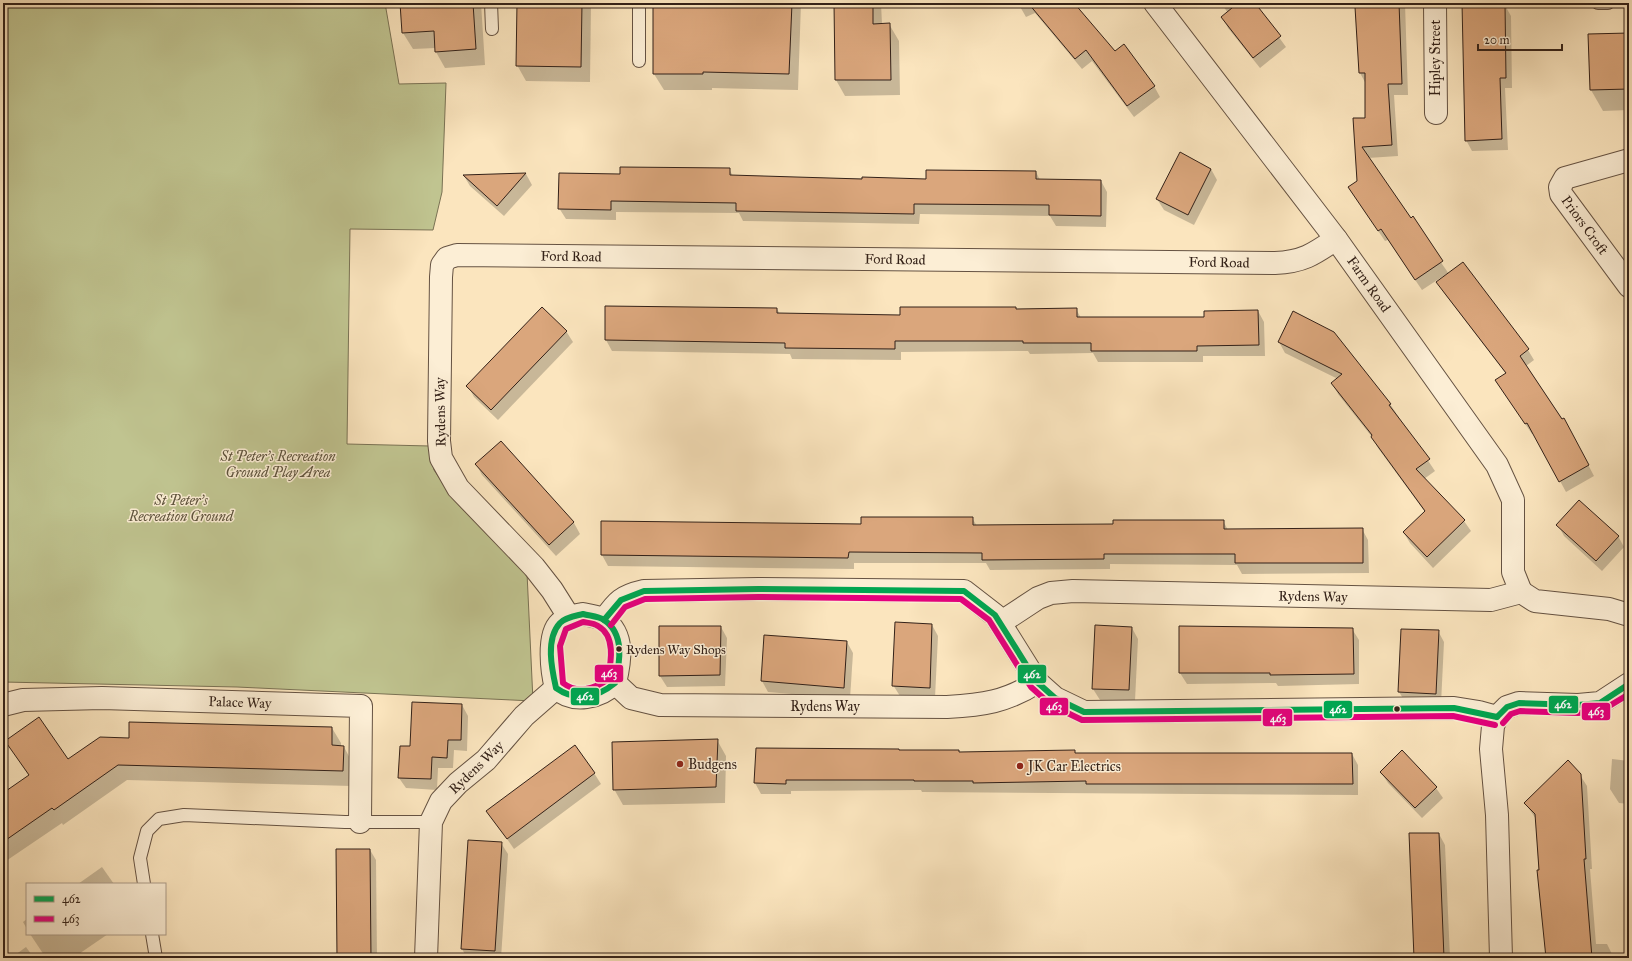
<svg xmlns="http://www.w3.org/2000/svg" width="1632" height="961" viewBox="0 0 1632 961" font-family="'IM FELL Great Primer',serif">
	<style>
		.green { fill: #c0c490; stroke: #7a7254 }
		.shadow { fill: #0003 }
		.building { fill: #daa67c; stroke: #332118 }
		.lines { fill: none; stroke-linecap: round; stroke-linejoin: round }
		.service-casing { stroke: #655242; stroke-width: 14 }
		.minor-casing { stroke: #655242; stroke-width: 24 }
		.service { stroke: #fceed5; stroke-width: 12 }
		.minor { stroke: #fceed5; stroke-width: 22 }
		.bus-1-casing { stroke: #fceed5; stroke-width: 9 }
		.bus-2-casing { stroke: #fceed5; stroke-width: 9 }
		.bus-1 { stroke: #00a651; stroke-width: 6 }
		.bus-2 { stroke: #e5007d; stroke-width: 6 }
		.bus-dot { fill: #332118; stroke: #fceed5; stroke-width: 1.5 }
		.poi-dot { fill: #8f2418; stroke: #fceed5; stroke-width: 1.5 }
		.labels { text-anchor: middle; stroke-width: 3; stroke-linejoin: round; paint-order: stroke }
		.bus-label { font-size: 13px; fill: #332118; stroke: #fceed5; text-anchor: start }
		.street-label { font-size: 14px; fill: #332118; stroke: #fceed5 }
		.park-label { font-size: 14px; font-style: italic; fill: #5d523c; stroke: #fceed5 }
		.poi-label { font-size: 14px; fill: #332118; stroke: #fceed5; text-anchor: start }
		.line-badge { stroke: #fceed5; stroke-width: 1.5 }
		.badge-label { font-size: 11px; text-anchor: middle; font-weight: bold; fill: #fff }
	</style>
	<rect width="100%" height="100%" fill="#fbe5be"/>
	<filter id="stains"><feTurbulence type="fractalNoise" baseFrequency=".005" numOctaves="4"/><feColorMatrix values="0 0 0 0 .2 0 0 0 0 .09 0 0 0 0 .02 0 0 0 .5 -.17"/></filter>
	<radialGradient id="worn" r=".72"><stop offset=".6" stop-color="#630" stop-opacity="0"/><stop offset="1" stop-color="#630" stop-opacity=".3"/></radialGradient>
	<polygon class="green" points="3,3 385,3 399,84 446,83 442,192 433,230 350,229 347,444 430,446 434,470 446,488 527,573 533,701 237,687 3,682"/>
	<g class="shadow">
		<polygon points="401,3 481,3 485,65 445,68 436,52 436,48 413,49 403,33"/>
		<polygon points="518,3 591,3 590,82 526,81 517,65"/>
		<polygon points="654,3 801,3 798,90 712,88 712,90 664,90 654,74"/>
		<polygon points="835,3 881,3 882,24 889,24 899,41 900,95 845,96 836,80"/>
		<polygon points="1018,3 1073,3 1115,52 1154,86 1160,97 1134,117 1092,61 1082,69 1035,13 1026,17"/>
		<polygon points="1221,3 1254,3 1286,47 1260,68 1228,28 1222,17 1228,13"/>
		<polygon points="1356,3 1405,3 1408,95 1394,95 1398,156 1368,158 1449,274 1528,350 1534,360 1526,366 1570,430 1594,476 1566,492 1534,433 1532,434 1503,391 1506,374 1444,293 1438,282 1449,274 1448,273 1422,290 1388,240 1385,241 1349,188 1358,181 1354,119 1366,118 1366,84 1360,73"/>
		<polygon points="1463,3 1500,3 1500,9 1502,9 1502,3 1507,3 1507,9 1511,16 1512,88 1505,88 1508,150 1472,151 1466,140"/>
		<polygon points="1629,34 1629,110 1603,111 1591,90 1589,35"/>
		<polygon points="729,169 733,176 927,180 1036,172 1040,180 1101,181 1107,192 1106,227 1056,226 1050,216 920,214 919,224 743,221 739,213 616,212 616,220 566,219 559,208 621,175"/>
		<polygon points="1211,169 1217,180 1194,225 1164,210 1157,199"/>
		<polygon points="526,174 532,185 504,216 470,186 464,176"/>
		<polygon points="1016,308 1017,310 1076,309 1081,318 1205,318 1258,311 1264,322 1265,356 1203,356 1203,362 1098,362 1093,353 1030,354 1028,351 901,352 901,360 792,359 790,354 612,351 606,340 777,309 780,314 901,316"/>
		<polygon points="1293,313 1390,404 1435,471 1424,479 1464,521 1471,531 1433,568 1410,543 1404,533 1425,512 1378,448 1372,437 1338,394 1332,383 1338,379 1285,353 1279,342"/>
		<polygon points="566,331 573,342 498,420 474,397 468,386"/>
		<polygon points="500,442 574,523 580,534 556,556 482,475 476,464"/>
		<polygon points="972,518 977,526 1114,525 1223,521 1228,530 1362,529 1368,540 1369,573 1242,574 1237,565 1110,564 1110,569 990,570 986,563 854,563 854,569 608,566 602,555 602,522 862,525"/>
		<polygon points="1558,525 1618,536 1624,547 1602,571 1564,536"/>
		<polygon points="932,625 938,636 935,698 900,696 893,685"/>
		<polygon points="721,627 727,638 725,686 667,687 660,676"/>
		<polygon points="1132,628 1138,639 1135,701 1100,700 1093,689"/>
		<polygon points="1352,629 1359,640 1359,684 1278,686 1276,683 1187,684 1180,673"/>
		<polygon points="1438,631 1444,642 1441,704 1406,703 1399,692"/>
		<polygon points="765,636 847,642 853,653 850,699 768,692 762,681"/>
		<polygon points="462,705 468,716 467,751 454,750 453,768 438,768 437,790 406,788 399,778 411,747"/>
		<polygon points="332,728 341,743 341,746 344,747 352,762 352,786 127,780 63,825 62,823 3,863 3,794 29,776 7,742 68,760 130,739"/>
		<polygon points="717,740 726,756 725,803 623,805 614,789"/>
		<polygon points="757,749 959,753 1074,751 1076,754 1352,754 1358,765 1358,795 922,792 921,790 791,791 791,794 761,794 755,783"/>
		<polygon points="1402,752 1436,788 1443,798 1422,818 1388,783 1381,772"/>
		<polygon points="1612,759 1629,761 1629,804 1619,803 1610,789"/>
		<polygon points="594,773 601,784 514,849 488,811"/>
		<polygon points="1580,775 1587,786 1592,869 1590,869 1596,944 1607,944 1614,958 1547,958 1540,900 1536,819 1525,803"/>
		<polygon points="1439,834 1445,845 1450,958 1414,958"/>
		<polygon points="501,843 508,854 501,958 467,958 462,949"/>
		<polygon points="370,850 376,860 377,958 338,958"/>
		<polygon points="102,867 114,884 78,884"/>
		<polygon points="27,919 27,929 23,922"/>
		<polygon points="30,934 108,934 73,958 46,958"/>
		<polygon points="26,947 34,958 11,958"/>
	</g>
	<g class="building">
		<polygon points="400,3 473,3 476,49 435,52 434,31 402,33"/>
		<polygon points="517,3 582,3 581,67 516,66"/>
		<polygon points="653,3 792,3 789,74 703,72 703,74 653,74"/>
		<polygon points="834,3 873,3 873,24 890,23 891,80 835,80"/>
		<polygon points="1028,3 1074,3 1115,51 1124,44 1155,86 1127,106 1086,50 1075,59"/>
		<polygon points="1238,3 1255,3 1281,36 1253,58 1221,17"/>
		<polygon points="1363,3 1399,3 1402,84 1388,84 1392,145 1362,147 1411,218 1413,216 1443,261 1415,280 1381,229 1378,231 1348,187 1357,181 1353,118 1365,118 1365,73 1359,73 1355,7 1364,6"/>
		<polygon points="1462,3 1505,4 1506,78 1500,78 1502,139 1465,141"/>
		<polygon points="1629,33 1629,89 1590,90 1588,34"/>
		<polygon points="1180,152 1211,169 1188,215 1156,199"/>
		<polygon points="620,167 730,168 730,175 862,179 862,177 926,179 926,170 1036,171 1036,179 1101,180 1101,216 1049,215 1049,205 914,204 914,214 736,211 736,203 611,201 611,210 558,209 559,173 620,174"/>
		<polygon points="526,173 497,206 463,175"/>
		<polygon points="1463,262 1529,349 1520,356 1562,419 1564,418 1589,465 1559,482 1527,423 1525,424 1495,380 1506,373 1436,282"/>
		<polygon points="605,306 777,308 777,313 900,315 900,307 1016,307 1016,309 1077,308 1077,317 1204,317 1204,311 1258,310 1259,345 1197,346 1197,351 1091,351 1091,343 1023,343 1023,341 895,341 895,349 785,348 785,343 605,340"/>
		<polygon points="542,307 567,331 491,410 466,386"/>
		<polygon points="1293,311 1334,332 1391,404 1389,405 1430,459 1416,469 1465,520 1427,557 1403,532 1425,511 1371,437 1372,435 1331,383 1342,374 1278,342"/>
		<polygon points="501,441 574,522 549,545 475,464"/>
		<polygon points="1579,500 1619,536 1596,561 1556,525"/>
		<polygon points="861,517 973,517 973,525 1113,524 1113,520 1224,520 1224,529 1363,528 1363,563 1235,563 1235,554 1104,554 1104,559 982,560 982,553 849,552 848,558 601,555 601,521 861,524"/>
		<polygon points="895,622 932,624 930,688 892,686"/>
		<polygon points="1095,625 1132,627 1129,690 1092,689"/>
		<polygon points="659,626 721,626 720,675 659,676"/>
		<polygon points="1179,626 1353,628 1354,674 1270,675 1270,673 1179,673"/>
		<polygon points="1401,629 1439,630 1436,694 1398,692"/>
		<polygon points="764,635 847,641 844,688 761,681"/>
		<polygon points="412,702 462,704 461,740 448,740 447,758 432,757 431,779 398,778 400,746 410,746"/>
		<polygon points="39,717 68,759 100,737 129,738 129,722 332,727 332,745 344,746 343,771 118,765 54,810 52,808 3,842 3,793 29,775 5,741"/>
		<polygon points="718,739 716,787 613,790 612,742"/>
		<polygon points="575,745 595,773 507,839 486,811"/>
		<polygon points="756,748 899,749 899,750 959,750 959,752 1075,750 1075,753 1352,753 1353,784 1086,784 1086,781 973,783 973,781 914,781 914,780 786,780 786,784 754,783"/>
		<polygon points="1402,750 1437,787 1415,808 1380,772"/>
		<polygon points="1568,760 1581,774 1586,859 1584,859 1592,958 1546,958 1537,870 1539,870 1535,814 1524,803"/>
		<polygon points="1409,833 1439,833 1444,958 1414,958"/>
		<polygon points="468,840 502,842 495,951 461,949"/>
		<polygon points="336,849 370,849 371,958 337,958"/>
	</g>
	<g class="lines">
		<defs>
			<g id="service">
				<polyline points="491,3 492,29"/>
				<polyline points="639,3 639,61"/>
				<polyline points="1598,3 1608,3"/>
				<polyline points="144,884 140,858 147,831 159,819 184,815 345,822 431,822"/>
				<polyline points="152,934 156,958"/>
			</g>
			<g id="minor">
				<polyline points="1155,3 1336,239 1497,465 1513,500 1513,572 1521,592"/>
				<polyline points="1435,3 1436,113"/>
				<polyline points="1629,160 1565,178 1560,187 1561,194 1629,286"/>
				<polyline points="1521,592 1535,601 1609,609 1629,615"/>
				<path d="M583,614C590,616 598,616 604,620C625,635 620,662 615,683C600,698 573,704 556,688C552,673 547,635 560,623C567,617 574,616 583,614Z"/>
				<path d="M569,617L552,590L534,567L458,488L441,458L439,441L441,277L442,265L447,258L457,255L1275,263C1303,262 1314,254 1336,239"/>
				<path d="M604,620C617,601 622,596 644,591L758,589L964,591L995,615L1037,682L1055,698L1084,712L1454,708L1479,712L1497,717"/>
				<polyline points="1000,623 1038,598 1051,593 1073,591 1491,600 1521,592"/>
				<path d="M615,683L631,698L660,705L947,707C982,705 1007,702 1037,682"/>
				<polyline points="3,705 23,700 102,698 361,706 360,822"/>
				<polyline points="426,958 431,822 441,801 458,783 486,760 524,716 556,688"/>
				<polyline points="1501,958 1497,815 1491,749 1493,726 1497,717 1507,707 1519,703 1578,705 1600,703 1629,684"/>
			</g>
		</defs>
		<use href="#service" class="service-casing"/>
		<use href="#minor" class="minor-casing"/>
		<use href="#service" class="service"/>
		<use href="#minor" class="minor"/>
		<defs>
			<g id="bus-1">
				<path d="M583,614C590,616 598,616 604,620C625,634 620,662 615,683C597,698 576,702 556,688C552,670 545,639 560,623C566,617 575,616 583,614Z"/>
				<polyline points="604,620 621,600 644,591 758,589 964,591 995,615 1037,682 1055,698 1084,712 1454,708 1497,717"/>
				<polyline points="1497,717 1507,707 1519,703 1578,705 1600,703 1629,684"/>
			</g>
			<g id="bus-2">
				<path d="M583,622C588,623 594,623 598,626C616,636 611,662 608,679C595,689 577,694 563,683L560,646L566,629Z"/>
				<polyline points="611,625 625,607 645,599 758,597 961,599 989,620 1031,687 1051,705 1082,720 1453,716 1495,725"/>
				<polyline points="1503,723 1511,714 1520,711 1578,713 1601,711 1629,694"/>
			</g>
		</defs>
		<use href="#bus-1" class="bus-1-casing"/>
		<use href="#bus-2" class="bus-2-casing"/>
		<use href="#bus-1" class="bus-1"/>
		<use href="#bus-2" class="bus-2"/>
	</g>
	<g class="bus-dot">
		<circle cx="619" cy="649" r="3.5"/>
		<circle cx="1397" cy="709" r="3.5"/>
	</g>
	<g class="poi-dot">
		<circle cx="680" cy="764" r="4"/>
		<circle cx="1020" cy="766" r="4"/>
	</g>
	<g class="labels">
		<g class="bus-label">
			<text x="626" y="654">Rydens Way Shops</text>
		</g>
		<g class="street-label">
			<text transform="translate(1435 58) rotate(-90)" y="5">Hipley Street</text>
			<text transform="translate(1585 225) rotate(54)" y="5">Priors Croft</text>
			<text transform="translate(571 256) rotate(1)" y="5">Ford Road</text>
			<text transform="translate(895 259) rotate(1)" y="5">Ford Road</text>
			<text transform="translate(1219 262) rotate(1)" y="5">Ford Road</text>
			<text transform="translate(1369 284) rotate(55)" y="5">Farm Road</text>
			<text transform="translate(440 412) rotate(-91)" y="5">Rydens Way</text>
			<text transform="translate(1313 596) rotate(1)" y="5">Rydens Way</text>
			<text transform="translate(240 702) rotate(2)" y="5">Palace Way</text>
			<text x="825" y="711">Rydens Way</text>
			<text transform="translate(476 767) rotate(-44)" y="5">Rydens Way</text>
		</g>
		<g class="park-label">
			<text x="278" y="461">St Peter's Recreation<tspan x="278" dy="16">Ground Play Area</tspan></text>
			<text x="181" y="505">St Peter's<tspan x="181" dy="16">Recreation Ground</tspan></text>
		</g>
		<g class="poi-label">
			<text x="688" y="769">Budgens</text>
			<text x="1028" y="771">JK Car Electrics</text>
		</g>
	</g>
	<g class="line-badge">
		<rect x="594" y="664" width="30" height="19" rx="4" fill="#e5007d"/>
		<rect x="1017" y="664" width="30" height="20" rx="4" fill="#00a651"/>
		<rect x="570" y="687" width="30" height="19" rx="4" fill="#00a651"/>
		<rect x="1548" y="695" width="31" height="19" rx="4" fill="#00a651"/>
		<rect x="1039" y="697" width="30" height="19" rx="4" fill="#e5007d"/>
		<rect x="1323" y="700" width="30" height="19" rx="4" fill="#00a651"/>
		<rect x="1581" y="702" width="30" height="19" rx="4" fill="#e5007d"/>
		<rect x="1262" y="708" width="31" height="19" rx="4" fill="#e5007d"/>
	</g>
	<g class="badge-label">
		<text x="609" y="677">463</text>
		<text x="1032" y="678">462</text>
		<text x="585" y="700">462</text>
		<text x="1563" y="708">462</text>
		<text x="1054" y="710">463</text>
		<text x="1338" y="713">462</text>
		<text x="1596" y="715">463</text>
		<text x="1278" y="722">463</text>
	</g>
	<rect width="1632" height="961" fill="none" stroke="#fbe5be" stroke-width="16"/>
	<rect x="4" y="4" width="1624" height="953" fill="none" stroke="#332118" stroke-width="2"/>
	<rect x="8" y="8" width="1616" height="945" fill="none" stroke="#332118"/>
	<rect x="26" y="883" width="140" height="52" fill="#fceed5" stroke="#ac9c89"/>
	<rect x="34" y="896" width="20" height="6" fill="#00a651" stroke="#ac9c89"/>
	<text x="62" y="903" font-size="12" fill="#332118">462</text>
	<rect x="34" y="916" width="20" height="6" fill="#e5007d" stroke="#ac9c89"/>
	<text x="62" y="923" font-size="12" fill="#332118">463</text>
	<path d="M1478 44v6h84v-6" fill="none" stroke="#332118" stroke-width="2"/>
	<text x="1484" y="44" font-size="12" fill="#332118" stroke="#fceed5" stroke-width="3" paint-order="stroke">20 m</text>
	<rect width="100%" height="100%" filter="url(#stains)"/>
	<rect width="100%" height="100%" fill="url(#worn)"/>
</svg>
